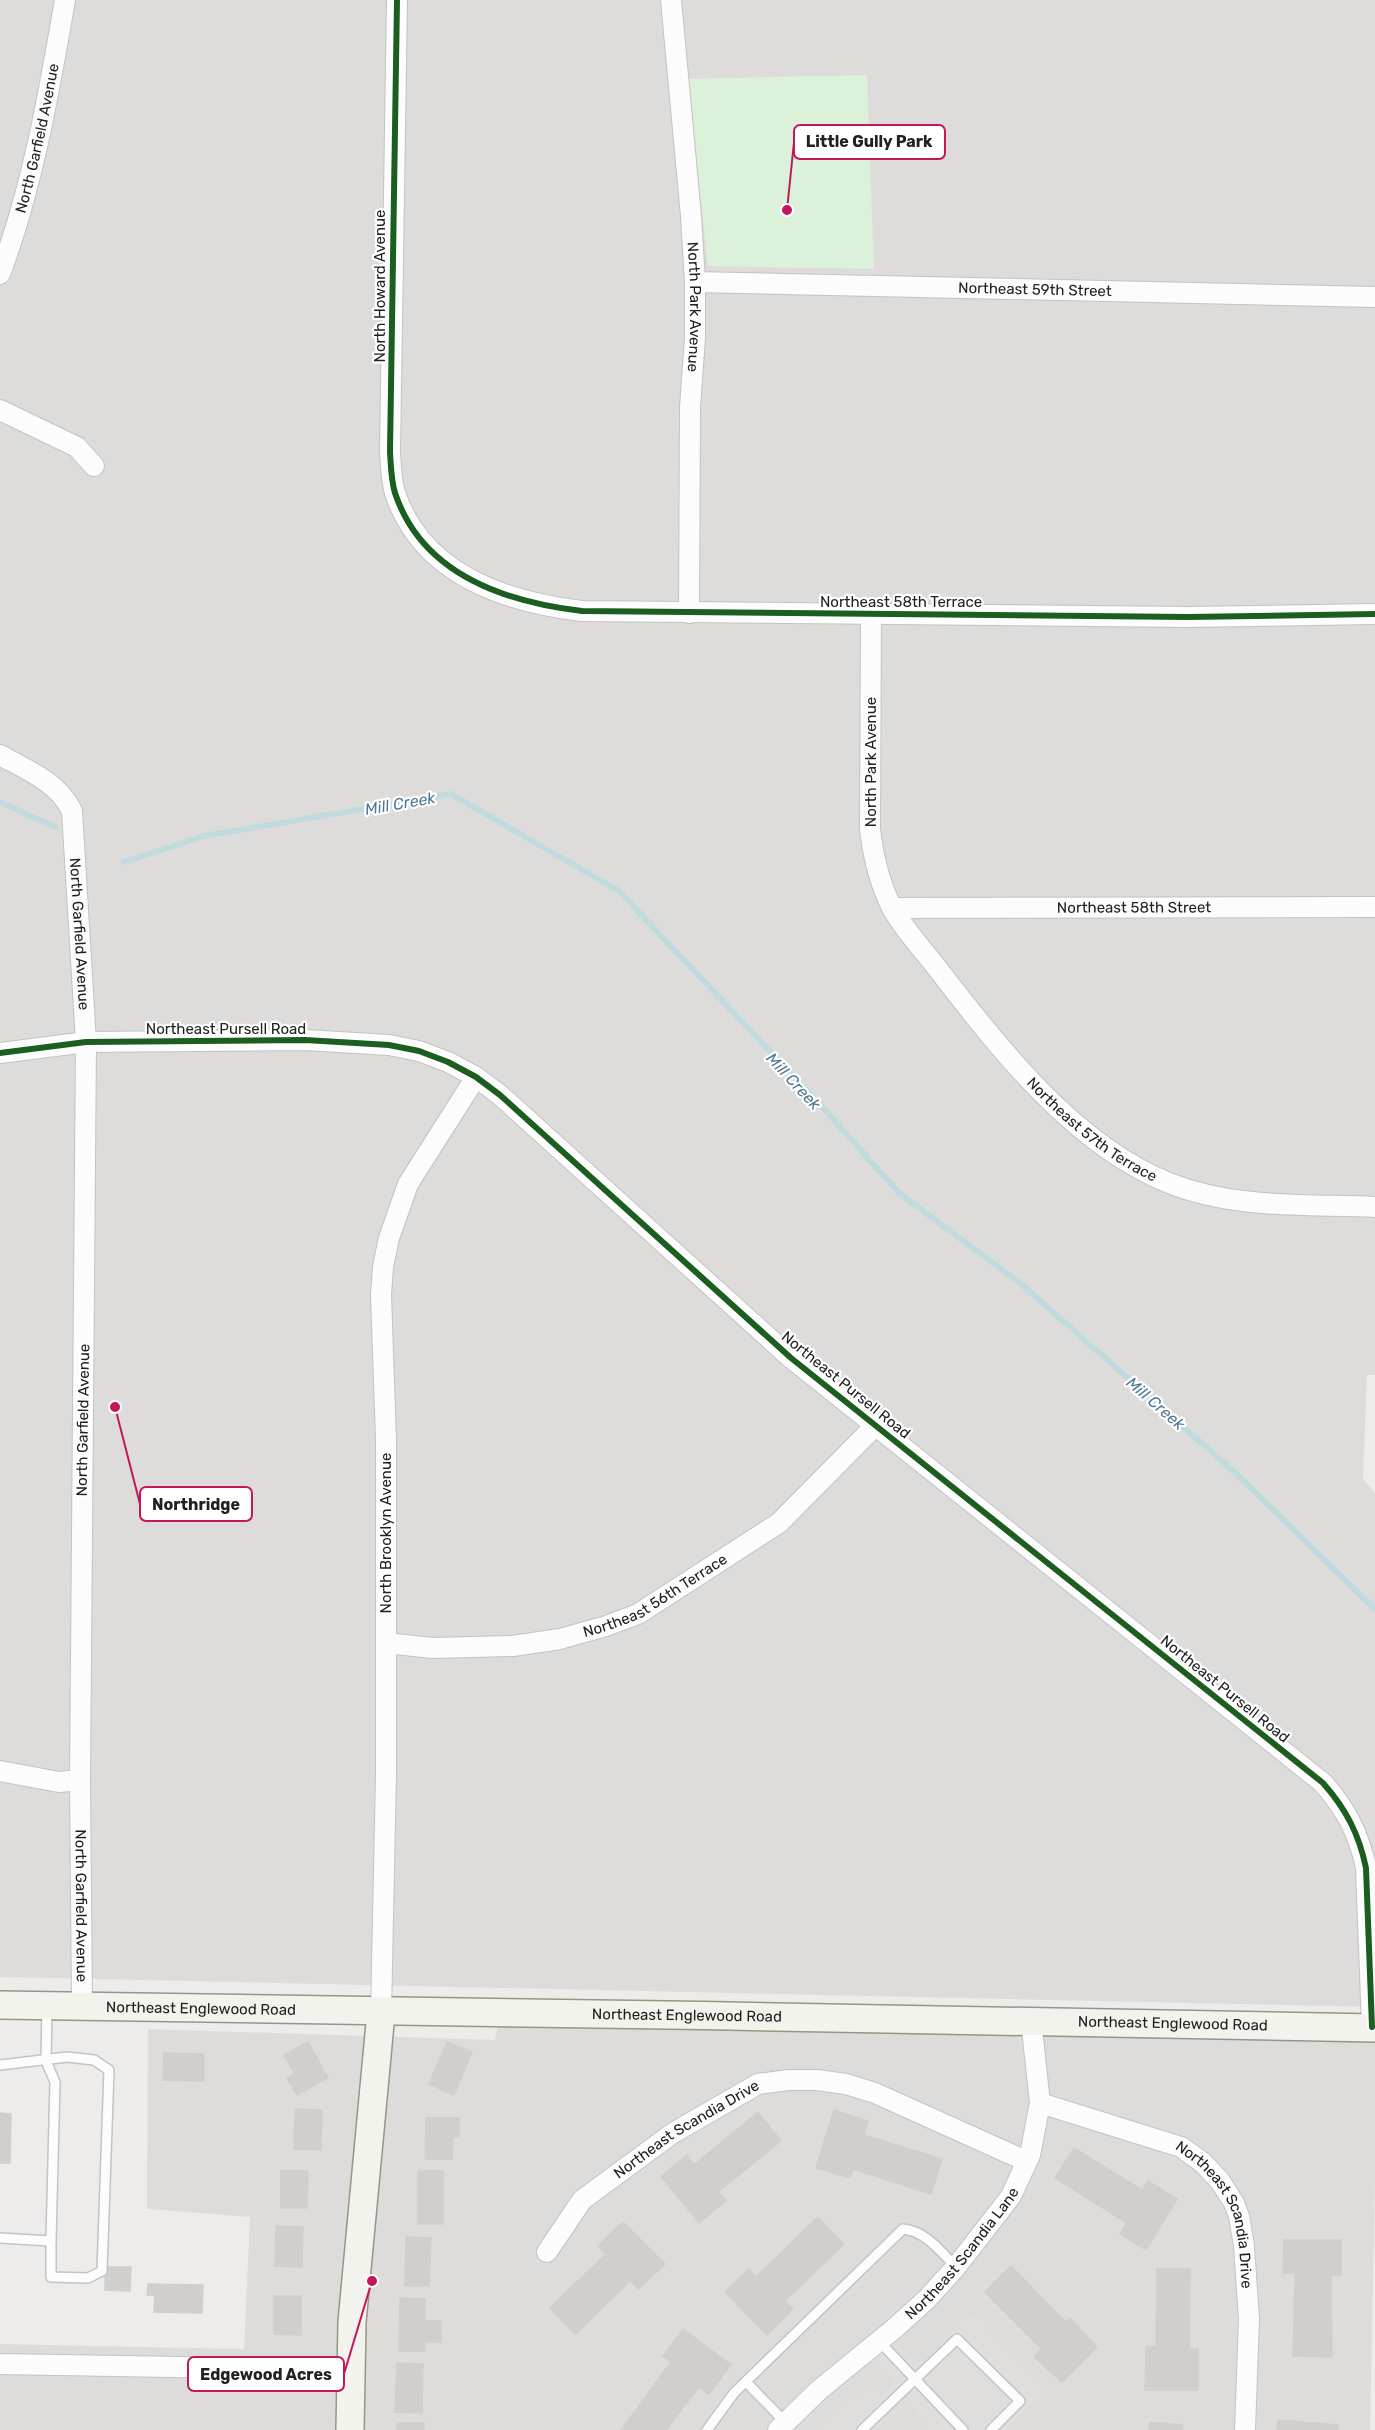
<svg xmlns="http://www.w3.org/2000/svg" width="1375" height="2430" viewBox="0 0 1375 2430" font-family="Rubik,sans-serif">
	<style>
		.residential { fill: #dedcdb }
		.park { fill: #dbf1da }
		.parking { fill: #dfdedd }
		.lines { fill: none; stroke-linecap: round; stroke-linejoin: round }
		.stream { stroke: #c1dade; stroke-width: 6 }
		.building { fill: #d1cfcd; stroke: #d1cecc; stroke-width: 1.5 }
		.lane-casing { stroke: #c4c3c2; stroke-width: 12 }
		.street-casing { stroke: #c4c3c2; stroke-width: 22 }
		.secondary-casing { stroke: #979684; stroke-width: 30 }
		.lane { stroke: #fcfcfc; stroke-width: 9 }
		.street { stroke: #fcfcfc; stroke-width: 20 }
		.secondary { stroke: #f3f3ed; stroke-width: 27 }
		.cycleway-casing { stroke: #fff; stroke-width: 10 }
		.cycleway { stroke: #1b5e20; stroke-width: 6 }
		.labels { text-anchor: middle; stroke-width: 4.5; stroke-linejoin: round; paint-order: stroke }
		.street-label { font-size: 15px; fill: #212121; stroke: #fff }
		.water-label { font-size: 16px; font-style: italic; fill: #4f7898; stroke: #fff }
		.leader { fill: none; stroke: #c2185b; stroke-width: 2 }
		.callout-dot { fill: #c2185b; stroke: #fff; stroke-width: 2 }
		.callout { fill: #fff; stroke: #c2185b; stroke-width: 2 }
		.callout-label { font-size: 16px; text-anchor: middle; font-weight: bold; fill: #212121 }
	</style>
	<rect width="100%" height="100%" fill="#eeecea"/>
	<g class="residential">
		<polygon points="0,0 1375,0 1375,1375 1367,1375 1363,1479 1375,1493 1375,2007 0,1977"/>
		<polygon points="498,2025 1375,2040 1375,2182 1370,2430 0,2430 0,2344 244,2349 250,2217 147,2209 148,2029 495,2040"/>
	</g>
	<polygon class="park" points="867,75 874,269 708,266 688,79"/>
	<polygon class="parking" points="973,2313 1043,2392 1004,2430 932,2430 907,2403 876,2430 823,2430 864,2390 876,2394 885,2393 891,2388 893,2378 885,2368 879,2363 867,2362 896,2337 899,2347 906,2353 918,2363 923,2362"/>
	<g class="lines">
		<g class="stream">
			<polyline points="0,802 55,827"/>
			<polyline points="124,862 204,836 451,794 619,891 826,1111 899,1193 1020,1283 1231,1469 1375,1609"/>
		</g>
	</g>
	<g class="building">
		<polygon points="308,2042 328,2078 297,2095 287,2078 295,2074 284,2055"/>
		<polygon points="447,2042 472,2052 454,2095 429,2084"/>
		<polygon points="164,2053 204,2054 204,2081 163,2080"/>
		<polygon points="295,2109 322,2110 321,2150 294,2149"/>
		<polygon points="834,2110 868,2121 864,2135 942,2159 931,2194 853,2169 850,2178 816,2168"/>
		<polygon points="758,2112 781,2141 718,2192 726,2201 699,2223 661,2176 687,2155 694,2165"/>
		<polygon points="0,2113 11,2114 10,2163 0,2163"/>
		<polygon points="426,2118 459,2118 459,2137 453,2137 452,2159 425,2159"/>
		<polygon points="1074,2148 1142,2190 1148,2181 1177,2199 1146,2250 1120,2234 1127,2223 1055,2178"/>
		<polygon points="281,2171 308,2171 307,2208 281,2208"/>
		<rect x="418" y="2171" width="25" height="53"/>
		<polygon points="818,2217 844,2244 785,2301 793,2309 767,2335 725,2292 749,2269 756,2277"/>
		<polygon points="623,2222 665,2264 639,2289 630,2281 575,2334 550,2308 606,2254 598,2246"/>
		<polygon points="276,2226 303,2227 302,2267 275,2266"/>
		<polygon points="406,2237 431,2238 429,2286 405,2286"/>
		<polygon points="1284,2240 1341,2240 1341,2275 1331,2275 1332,2357 1293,2356 1295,2273 1283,2273"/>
		<polygon points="1011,2266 1066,2322 1070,2318 1097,2347 1062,2382 1034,2357 1042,2349 985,2292"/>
		<polygon points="105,2267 131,2267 130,2291 105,2290"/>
		<polygon points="1157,2269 1190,2269 1189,2349 1198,2349 1198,2390 1145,2390 1146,2347 1156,2347"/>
		<polygon points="148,2284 203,2285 202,2313 154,2312 155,2295 147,2295"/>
		<polygon points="274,2296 301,2296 301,2335 274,2334"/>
		<polygon points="400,2298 425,2299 425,2321 441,2321 441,2342 425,2342 425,2351 399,2351"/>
		<polygon points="683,2329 731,2365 709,2394 699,2387 666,2430 621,2430 671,2362 663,2356"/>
		<polygon points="397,2363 423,2364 422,2413 395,2412"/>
		<polygon points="1278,2420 1338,2425 1338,2430 1277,2430"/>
		<polygon points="1150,2422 1183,2425 1182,2430 1149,2430"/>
		<rect x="397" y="2423" width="27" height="7"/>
	</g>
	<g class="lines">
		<defs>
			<g id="lane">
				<polyline points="0,2065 67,2057 94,2060 109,2070 102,2271 88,2278 51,2277 51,2241"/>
				<polyline points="0,2238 51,2241 55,2082 46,2061 47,2008"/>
				<polyline points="879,2341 963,2430"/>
				<polyline points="746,2382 785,2422"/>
				<path d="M707,2430L734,2393L903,2229C926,2231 941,2252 956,2267"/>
				<polyline points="862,2430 957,2339 1020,2401 991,2430"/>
			</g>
			<g id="street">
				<path d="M397,0L390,452C391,466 391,480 395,493C422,574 505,602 582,611L1187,617L1375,614"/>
				<path id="s1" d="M671,0L691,216L695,282V338L690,407L689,613"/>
				<path id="s2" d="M0,274C33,186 49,92 65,0"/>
				<path id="s3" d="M695,282L1375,297"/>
				<polyline points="0,410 77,447 94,466"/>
				<path id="s4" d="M871,614L870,829C873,856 880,884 892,908C905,931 925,952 941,973C1000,1050 1076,1146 1169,1183C1234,1209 1306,1204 1375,1207"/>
				<path id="s5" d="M0,755C27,770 58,782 72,811L86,1042L80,1780L82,2007"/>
				<path id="s6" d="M892,908L1375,907"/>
				<path d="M0,1053L86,1042L305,1040L389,1045L419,1051L448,1062L476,1077L500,1095L791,1358L1323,1783C1346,1809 1359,1834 1366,1868L1372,2027"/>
				<path id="s7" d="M386,1643L433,1648L513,1646L560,1639L606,1626L638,1614L779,1523L876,1425"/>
				<polyline points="0,1771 59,1782 80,1780"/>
				<polyline points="381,2013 386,1774 386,1440 381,1295 383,1267 389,1238 408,1184 476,1077"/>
				<path id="s8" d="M1040,2103L1181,2147L1202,2162L1220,2181L1234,2203L1239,2216L1244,2246L1249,2319L1245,2430"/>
				<path id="s9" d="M547,2252L582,2200L673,2133L758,2084L788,2080H817L846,2084L875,2093L1026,2161"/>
				<polyline points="0,2364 351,2370"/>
				<path id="s10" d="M778,2430L819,2390L895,2328L927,2299L956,2267L1011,2196L1030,2155L1040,2103L1031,2020"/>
			</g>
			<g id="secondary">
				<path id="s11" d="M0,2005C458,2014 917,2016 1375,2028"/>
				<polyline points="350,2430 352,2322 381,2013"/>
			</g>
		</defs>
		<use href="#lane" class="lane-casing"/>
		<use href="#street" class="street-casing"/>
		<use href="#secondary" class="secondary-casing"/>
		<use href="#lane" class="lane"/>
		<use href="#street" class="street"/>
		<use href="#secondary" class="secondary"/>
		<defs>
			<g id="cycleway">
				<path d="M397,0L390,452C391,466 391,480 395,493C422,574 505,602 582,611L1187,617L1375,614"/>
				<path d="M0,1053L86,1042L305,1040L389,1045L419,1051L448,1062L476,1077L500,1095L791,1358L1323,1783C1346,1809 1359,1834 1366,1868L1372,2027"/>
			</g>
		</defs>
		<use href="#cycleway" class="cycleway-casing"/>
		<use href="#cycleway" class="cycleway"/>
	</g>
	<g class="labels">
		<g class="street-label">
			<text dy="5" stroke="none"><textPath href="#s2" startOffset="141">North Garfield Avenue</textPath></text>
			<text transform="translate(380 286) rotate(-90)" y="5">North Howard Avenue</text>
			<text dy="5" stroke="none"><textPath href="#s3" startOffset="340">Northeast 59th Street</textPath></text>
			<text dy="5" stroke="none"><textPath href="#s1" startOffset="308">North Park Avenue</textPath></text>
			<text x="901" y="607">Northeast 58th Terrace</text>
			<text transform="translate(871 762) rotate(-90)" y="5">North Park Avenue</text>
			<text dy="5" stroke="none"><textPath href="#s6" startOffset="242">Northeast 58th Street</textPath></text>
			<text dy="5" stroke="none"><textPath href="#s5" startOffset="216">North Garfield Avenue</textPath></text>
			<text x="226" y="1034">Northeast Pursell Road</text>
			<text dy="5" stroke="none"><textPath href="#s4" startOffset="598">Northeast 57th Terrace</textPath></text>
			<text transform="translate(846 1385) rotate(39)" y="5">Northeast Pursell Road</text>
			<text transform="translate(83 1420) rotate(-89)" y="5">North Garfield Avenue</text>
			<text transform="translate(386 1533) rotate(-90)" y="5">North Brooklyn Avenue</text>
			<text dy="5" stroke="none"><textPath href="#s7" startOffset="280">Northeast 56th Terrace</textPath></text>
			<text transform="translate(1225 1689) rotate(39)" y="5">Northeast Pursell Road</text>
			<text dy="5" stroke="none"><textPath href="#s5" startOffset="1188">North Garfield Avenue</textPath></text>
			<text dy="5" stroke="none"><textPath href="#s11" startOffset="201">Northeast Englewood Road</textPath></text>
			<text dy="5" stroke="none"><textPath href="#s11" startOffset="687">Northeast Englewood Road</textPath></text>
			<text dy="5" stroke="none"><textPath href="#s11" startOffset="1173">Northeast Englewood Road</textPath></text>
			<text dy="5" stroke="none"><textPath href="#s9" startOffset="189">Northeast Scandia Drive</textPath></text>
			<text dy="5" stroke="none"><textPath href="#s8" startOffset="228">Northeast Scandia Drive</textPath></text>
			<text dy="5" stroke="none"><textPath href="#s10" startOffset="256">Northeast Scandia Lane</textPath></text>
		</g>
		<g class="water-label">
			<text transform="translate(400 803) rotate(-10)" y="6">Mill Creek</text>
			<text transform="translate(794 1081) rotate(47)" y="6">Mill Creek</text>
			<text transform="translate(1156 1403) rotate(41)" y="6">Mill Creek</text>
		</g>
	</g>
	<path class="leader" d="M787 210L794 142M115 1407L140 1504M372 2281L344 2374"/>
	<g class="callout-dot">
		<circle cx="787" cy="210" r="6"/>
		<circle cx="115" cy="1407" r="6"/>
		<circle cx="372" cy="2281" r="6"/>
	</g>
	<g class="callout">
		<rect x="794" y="125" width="151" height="34" rx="6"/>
		<rect x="140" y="1487" width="112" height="34" rx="6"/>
		<rect x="188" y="2357" width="156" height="34" rx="6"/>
	</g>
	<g class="callout-label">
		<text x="869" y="147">Little Gully Park</text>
		<text x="196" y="1510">Northridge</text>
		<text x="266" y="2380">Edgewood Acres</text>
	</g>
</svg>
